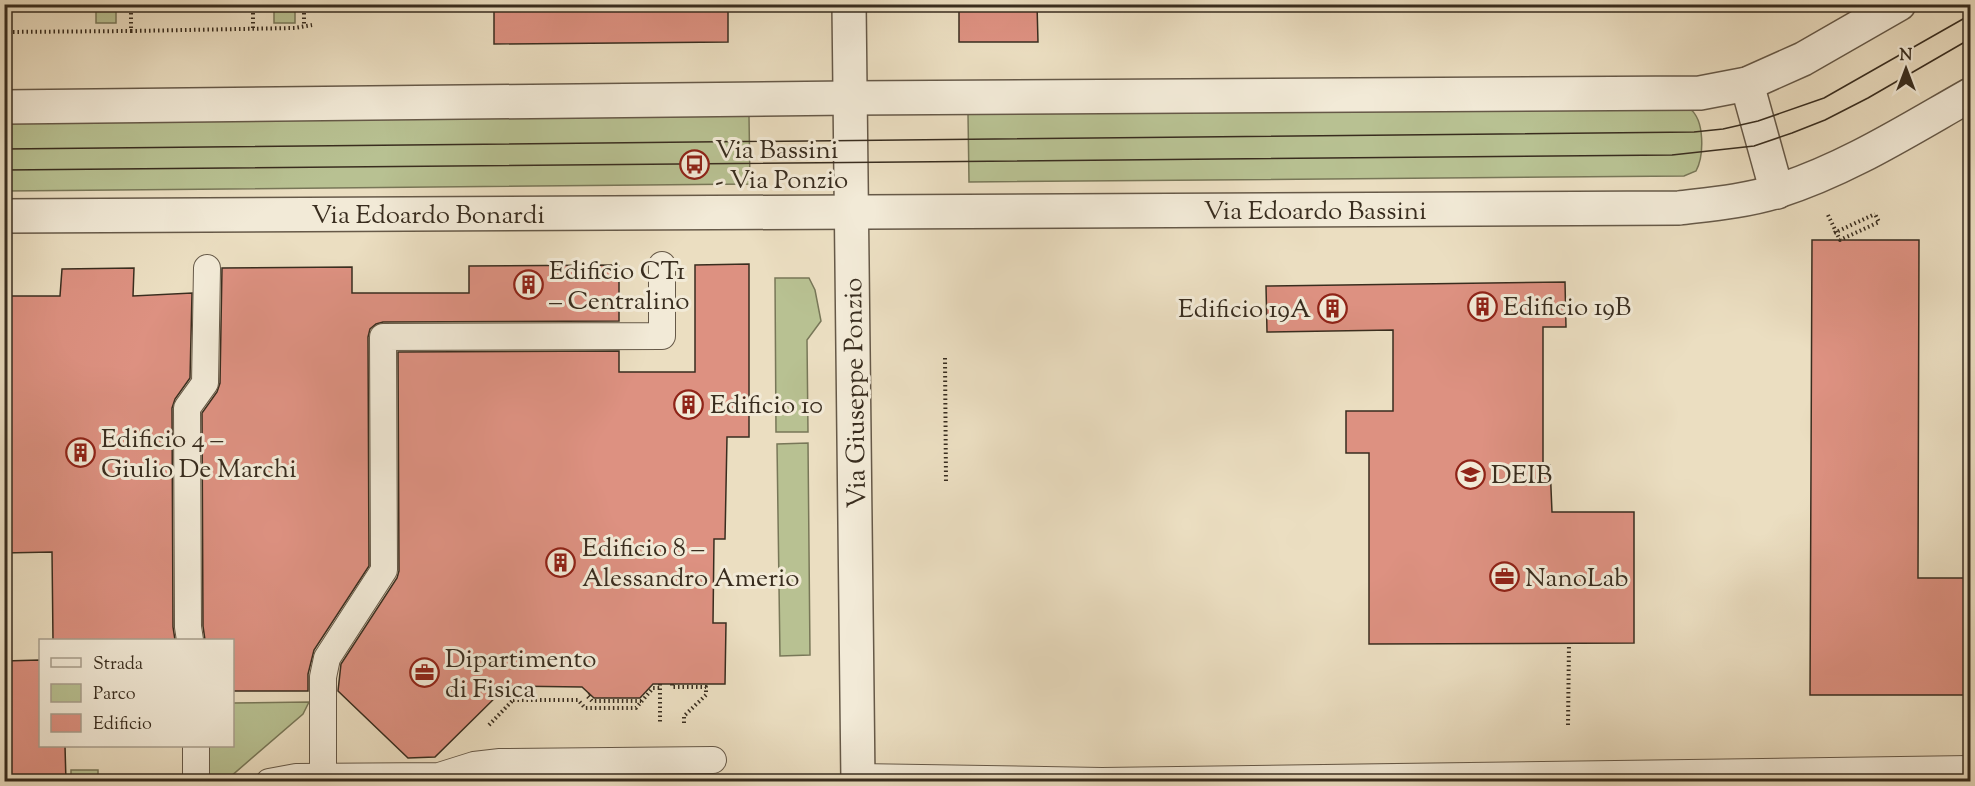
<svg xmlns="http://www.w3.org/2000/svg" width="1975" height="786" viewBox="0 0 1975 786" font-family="'Sorts Mill Goudy',serif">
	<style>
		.green { fill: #b8c192; stroke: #787758; stroke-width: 1.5 }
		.building { fill: #dd9181; stroke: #392d1f; stroke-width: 1.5 }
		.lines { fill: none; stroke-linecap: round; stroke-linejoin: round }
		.service-casing { stroke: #665948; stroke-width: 28 }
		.minor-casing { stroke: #665948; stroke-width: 36 }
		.tertiary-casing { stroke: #665948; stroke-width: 36 }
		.path { stroke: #392d1f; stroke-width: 4; stroke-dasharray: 1.5 3; stroke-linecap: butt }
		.service { stroke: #f2ead7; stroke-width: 26 }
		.minor { stroke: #f2ead7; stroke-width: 33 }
		.tertiary { stroke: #f2ead7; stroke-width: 33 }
		.tram { stroke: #392d1f; stroke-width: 1.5 }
		.path-bridge { stroke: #392d1f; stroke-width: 4; stroke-dasharray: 1.5 3; stroke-linecap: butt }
		.labels { text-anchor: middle; stroke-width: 6; stroke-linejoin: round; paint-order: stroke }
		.poi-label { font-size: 26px; fill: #392d1f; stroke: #f2ead7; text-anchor: start }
		.street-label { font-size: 26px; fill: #392d1f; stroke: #f2ead7 }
	</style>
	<rect width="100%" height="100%" fill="#ebdec1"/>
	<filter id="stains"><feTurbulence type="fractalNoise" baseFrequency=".00333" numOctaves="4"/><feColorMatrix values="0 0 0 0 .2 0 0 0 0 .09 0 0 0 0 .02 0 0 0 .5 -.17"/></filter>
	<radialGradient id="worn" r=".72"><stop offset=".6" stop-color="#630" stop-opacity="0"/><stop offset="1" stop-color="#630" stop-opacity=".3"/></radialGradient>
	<g class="green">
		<rect x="96" y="5" width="20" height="18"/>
		<rect x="274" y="5" width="21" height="18"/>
		<path d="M1690,109C1705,120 1704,156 1696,171L1684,176L969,182L968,114Z"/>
		<polygon points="749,116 750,184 5,191 4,122"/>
		<polygon points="775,278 809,278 815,290 821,321 807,340 808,432 776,432"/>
		<polygon points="808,443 810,655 780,656 777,444"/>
		<polygon points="309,702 303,714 230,777 221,781 205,781 202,746 232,746 233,703"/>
		<polygon points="71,770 98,770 98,780 150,780 150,781 71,781"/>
	</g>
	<g class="building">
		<polygon points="494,4 728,4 728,42 494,44"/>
		<polygon points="959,4 1037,4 1038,42 959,42"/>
		<polygon points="1812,240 1919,240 1918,578 1971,578 1971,695 1810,695"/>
		<polygon points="749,264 749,437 727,437 725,539 714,539 713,623 726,623 725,684 653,684 640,698 594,698 582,687 507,686 435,757 408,758 338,691 341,664 397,578 399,571 398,352 619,351 619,372 695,372 695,265"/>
		<polygon points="619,265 619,321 383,322 376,324 370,329 368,337 369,566 314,650 308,674 308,691 232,691 232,640 205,640 203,626 202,413 217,392 220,383 222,268 352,267 352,293 469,293 469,266"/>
		<polygon points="134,268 133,296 192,293 190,378 175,399 172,408 173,627 175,640 53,640 52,552 4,553 4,296 60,296 62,269"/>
		<polygon points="1565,282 1566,327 1543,327 1543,465 1550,465 1552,512 1634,512 1634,643 1369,644 1369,453 1346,453 1346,411 1393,411 1393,330 1267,332 1266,286"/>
		<polygon points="40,660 40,746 65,746 66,782 4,782 4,661"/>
	</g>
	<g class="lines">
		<defs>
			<g id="service">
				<polyline points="190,640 188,627 187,408 205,383 207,268"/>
				<polyline points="196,746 196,782"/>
				<polyline points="323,777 323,677 327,658 384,570 383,337 662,336 662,265"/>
				<polyline points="858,777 1102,781 1970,769"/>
				<polyline points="269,782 296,777 439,776 474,765 500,762 713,760"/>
			</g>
			<polyline id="minor" points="1747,84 1777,192"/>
			<g id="tertiary">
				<polyline points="849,4 858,782"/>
				<polyline points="4,107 850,98 1700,93 1747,84 1803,59 1899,4"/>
				<path d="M4,216L1679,208C1712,204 1746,201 1778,191C1847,169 1908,130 1970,95"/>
			</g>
		</defs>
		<use href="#service" class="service-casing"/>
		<use href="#minor" class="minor-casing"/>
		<use href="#tertiary" class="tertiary-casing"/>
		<g class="path">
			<polyline points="131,4 131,31 295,28 312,25"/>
			<polyline points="253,4 253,28"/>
			<polyline points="304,4 304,25"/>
			<polyline points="4,32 131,31"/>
			<polyline points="1970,143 1970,167"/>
			<polyline points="1828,215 1840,240 1879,222 1875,214"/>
			<polyline points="945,358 946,483"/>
			<polyline points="660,684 660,723"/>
			<polyline points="672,684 672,687 706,687 706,695 684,716 684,723"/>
			<polyline points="590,694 587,696 592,701 641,701"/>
			<polyline points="513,700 578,700 585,708 636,708 653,688 660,688"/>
			<polyline points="489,725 513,700 513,687"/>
			<polyline points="1568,725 1569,643"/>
		</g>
		<use href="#service" class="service"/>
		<use href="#minor" class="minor"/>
		<use href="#tertiary" class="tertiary"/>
		<g class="tram">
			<polyline points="4,149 1694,132 1723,129 1758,121 1824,98 1970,15"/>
			<polyline points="4,170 1672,155 1754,146 1792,133 1825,120 1868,98 1970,39"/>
		</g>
		<polyline class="path-bridge" points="1834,233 1875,214"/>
	</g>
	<defs>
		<symbol id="bus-ring" viewBox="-11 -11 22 22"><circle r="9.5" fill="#f2ead7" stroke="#8f2418" stroke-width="1.5"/><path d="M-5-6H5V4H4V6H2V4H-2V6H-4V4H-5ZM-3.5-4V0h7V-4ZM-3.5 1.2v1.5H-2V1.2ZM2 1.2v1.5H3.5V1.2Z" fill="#8f2418"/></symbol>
		<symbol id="building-ring" viewBox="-11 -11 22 22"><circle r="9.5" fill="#f2ead7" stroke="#8f2418" stroke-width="1.5"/><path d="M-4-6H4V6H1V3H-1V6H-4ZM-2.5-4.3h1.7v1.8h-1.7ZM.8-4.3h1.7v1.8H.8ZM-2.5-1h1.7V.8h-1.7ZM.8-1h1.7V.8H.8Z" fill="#8f2418"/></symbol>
		<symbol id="university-ring" viewBox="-11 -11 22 22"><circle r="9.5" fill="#f2ead7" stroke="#8f2418" stroke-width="1.5"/><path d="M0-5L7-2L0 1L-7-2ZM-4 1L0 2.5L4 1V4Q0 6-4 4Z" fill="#8f2418"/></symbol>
		<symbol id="office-ring" viewBox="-11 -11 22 22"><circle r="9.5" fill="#f2ead7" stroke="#8f2418" stroke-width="1.5"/><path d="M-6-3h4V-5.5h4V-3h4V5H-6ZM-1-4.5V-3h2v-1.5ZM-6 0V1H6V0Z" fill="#8f2418"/></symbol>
	</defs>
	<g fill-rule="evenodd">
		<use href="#bus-ring" x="678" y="148" width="33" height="33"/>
		<use href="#building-ring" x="512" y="268" width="33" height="33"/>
		<use href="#building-ring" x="1466" y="290" width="33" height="33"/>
		<use href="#building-ring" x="1316" y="292" width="33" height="33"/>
		<use href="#building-ring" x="672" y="388" width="33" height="33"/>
		<use href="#building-ring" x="64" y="436" width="33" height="33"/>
		<use href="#university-ring" x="1454" y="458" width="33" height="33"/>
		<use href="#building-ring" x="544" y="546" width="33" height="33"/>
		<use href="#office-ring" x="1488" y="560" width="33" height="33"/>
		<use href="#office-ring" x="408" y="656" width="33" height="33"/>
	</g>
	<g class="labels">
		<g class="poi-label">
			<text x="715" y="158">Via Bassini<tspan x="715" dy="30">- Via Ponzio</tspan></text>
			<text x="549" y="279">Edificio CT1<tspan x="549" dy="30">– Centralino</tspan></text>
			<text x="1503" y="315">Edificio 19B</text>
			<text x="1311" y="317" text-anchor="end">Edificio 19A</text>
			<text x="710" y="413">Edificio 10</text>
			<text x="101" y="447">Edificio 4 –<tspan x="101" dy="30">Giulio De Marchi</tspan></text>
			<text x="1491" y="483">DEIB</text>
			<text x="582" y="556">Edificio 8 –<tspan x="582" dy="30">Alessandro Amerio</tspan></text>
			<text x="1525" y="586">NanoLab</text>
			<text x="445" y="667">Dipartimento<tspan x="445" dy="30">di Fisica</tspan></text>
		</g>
		<g class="street-label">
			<text x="1315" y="219">Via Edoardo Bassini</text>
			<text x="428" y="223">Via Edoardo Bonardi</text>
			<text transform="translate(854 393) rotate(-91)" y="9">Via Giuseppe Ponzio</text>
		</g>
	</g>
	<rect width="1975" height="786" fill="none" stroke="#ebdec1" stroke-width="24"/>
	<rect x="6" y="6" width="1963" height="774" fill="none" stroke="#392d1f" stroke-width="3"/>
	<rect x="12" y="12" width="1951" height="762" fill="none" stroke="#392d1f" stroke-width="1.5"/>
	<rect x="39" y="639" width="195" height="108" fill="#f2ead7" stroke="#a89e8d" stroke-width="1.5"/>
	<rect x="51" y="658" width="30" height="9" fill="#f2ead7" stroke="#a89e8d" stroke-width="1.5"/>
	<text x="93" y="669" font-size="18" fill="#392d1f">Strada</text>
	<rect x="51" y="684" width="30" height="18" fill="#b8c192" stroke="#a89e8d" stroke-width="1.5"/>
	<text x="93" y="699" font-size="18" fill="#392d1f">Parco</text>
	<rect x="51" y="714" width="30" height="18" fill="#dd9181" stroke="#a89e8d" stroke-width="1.5"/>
	<text x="93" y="729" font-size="18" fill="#392d1f">Edificio</text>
	<g transform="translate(1906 69)" stroke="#f2ead7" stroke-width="4.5" paint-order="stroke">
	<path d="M0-4.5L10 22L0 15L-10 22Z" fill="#392d1f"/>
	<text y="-9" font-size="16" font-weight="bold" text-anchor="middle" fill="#392d1f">N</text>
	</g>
	<rect width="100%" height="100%" filter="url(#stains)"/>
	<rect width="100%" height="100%" fill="url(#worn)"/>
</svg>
